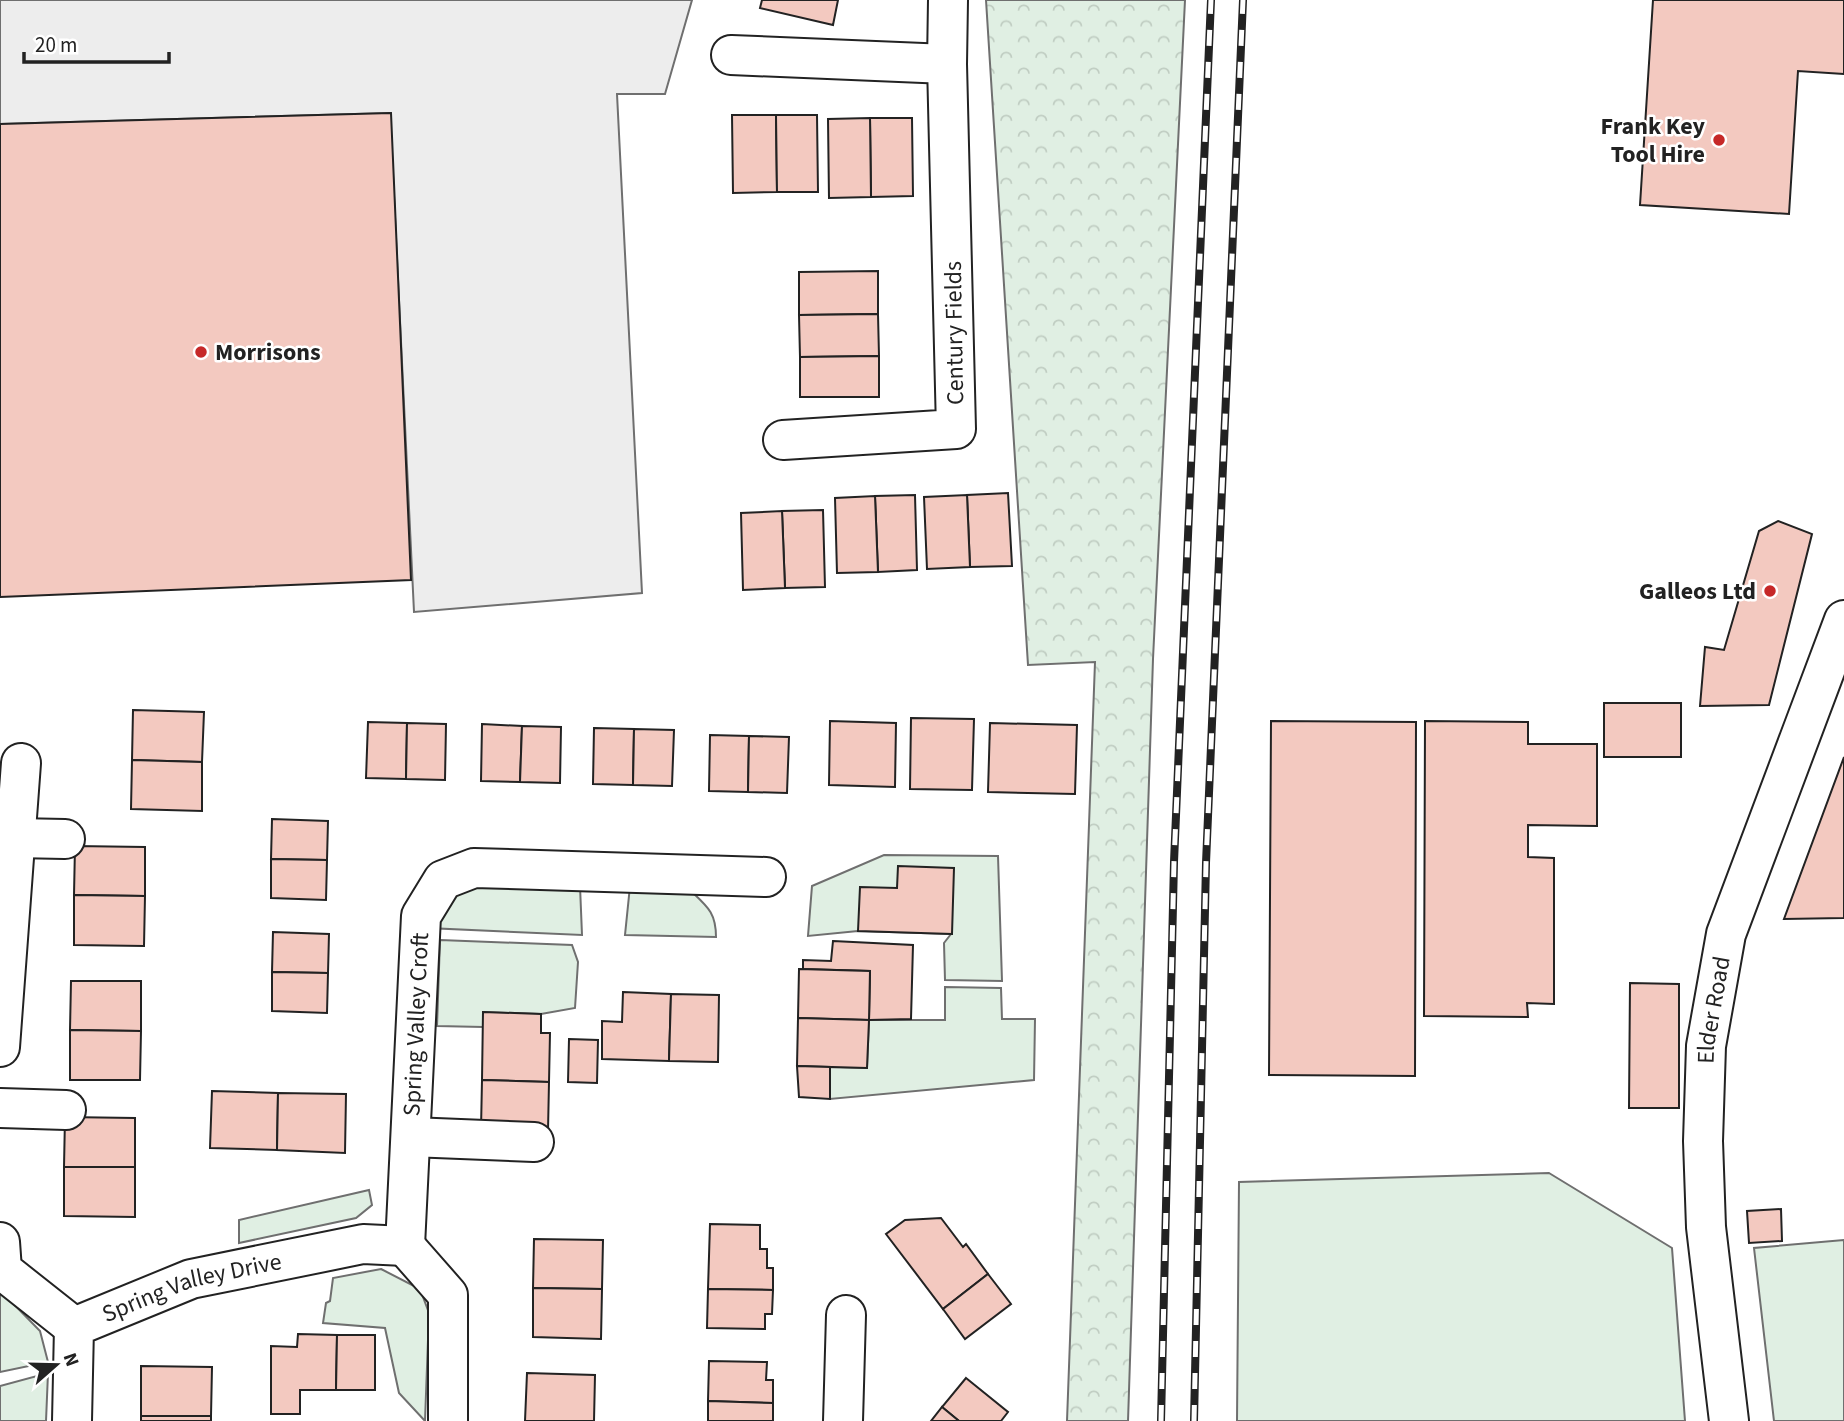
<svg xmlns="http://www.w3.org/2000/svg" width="1844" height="1421" viewBox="0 0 1844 1421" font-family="'Source Sans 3',sans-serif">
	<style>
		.grass { fill: #e0efe3; stroke: #6f6f6f; stroke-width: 2 }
		.forest { fill: url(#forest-crowns); stroke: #6f6f6f; stroke-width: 2 }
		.parking { fill: #ededed; stroke: #6f6f6f; stroke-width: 2 }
		.building { fill: #f3c9c0; stroke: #222; stroke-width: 2 }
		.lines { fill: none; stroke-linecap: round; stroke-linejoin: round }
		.street-casing { stroke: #222; stroke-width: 42 }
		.street { stroke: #fff; stroke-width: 38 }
		.rail-casing { stroke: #222; stroke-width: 8 }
		.rail { stroke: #fff; stroke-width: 5; stroke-dasharray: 16; stroke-linecap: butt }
		.poi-dot { fill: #c62828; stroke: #fff; stroke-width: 2.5 }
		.labels { text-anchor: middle; stroke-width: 5; stroke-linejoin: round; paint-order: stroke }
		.poi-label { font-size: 24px; font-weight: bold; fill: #222; stroke: #fff; text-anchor: end }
		.street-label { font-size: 24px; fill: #222; stroke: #fff }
	</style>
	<defs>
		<pattern id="forest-crowns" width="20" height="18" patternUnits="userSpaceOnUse" patternTransform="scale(1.75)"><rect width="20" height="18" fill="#e0efe3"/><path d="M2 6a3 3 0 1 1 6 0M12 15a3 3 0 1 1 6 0" fill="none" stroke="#c0cdc2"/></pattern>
	</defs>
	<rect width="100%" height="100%" fill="#fff"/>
	<g class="grass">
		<polygon points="884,855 998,856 1002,981 945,980 944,943 951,934 858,931 808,936 812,886"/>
		<polygon points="479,883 580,886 582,935 428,928 453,894"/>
		<path d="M630,886L691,891C708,907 716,913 716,937L625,935Z"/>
		<polygon points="440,940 572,945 578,962 575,1008 541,1014 484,1012 483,1027 437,1026"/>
		<polygon points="945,987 1001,988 1002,1019 1035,1019 1034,1080 830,1099 830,1067 867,1068 869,1020 945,1020"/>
		<polygon points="1549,1173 1672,1248 1685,1421 1237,1421 1239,1182"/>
		<polygon points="369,1190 372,1205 356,1218 239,1243 239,1220"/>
		<polygon points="1844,1240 1844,1421 1774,1421 1754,1248"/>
		<polygon points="381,1269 420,1289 429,1313 425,1421 399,1393 385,1328 323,1323 326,1303 330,1301 333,1278"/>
		<polygon points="0,1290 40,1331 48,1362 0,1372"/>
		<polygon points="48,1373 46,1421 0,1421 0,1386"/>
	</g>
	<polygon class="forest" points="986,0 1185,0 1153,659 1128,1421 1067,1421 1095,662 1028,665"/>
	<polygon class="parking" points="0,0 692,0 665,94 617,94 642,593 414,612 390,113 0,124"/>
	<g class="building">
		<polygon points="762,0 838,0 833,25 760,8"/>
		<polygon points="1653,0 1844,0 1844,74 1798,71 1789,214 1640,205"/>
		<polygon points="391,113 411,580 0,597 0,124"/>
		<polygon points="732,115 776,115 777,192 733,193"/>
		<polygon points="776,115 817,115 818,192 777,192"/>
		<polygon points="870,118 912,118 913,196 871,197"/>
		<polygon points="870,118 871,197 829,198 828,119"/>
		<polygon points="878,271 878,314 799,315 799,272"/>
		<polygon points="878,314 879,356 800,357 799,315"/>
		<polygon points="879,356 879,397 800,397 800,357"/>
		<polygon points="1008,493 1012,566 970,567 967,495"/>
		<polygon points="915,495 917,570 878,572 875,496"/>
		<polygon points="967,495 970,567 927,569 924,497"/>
		<polygon points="875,496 878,572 837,573 835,498"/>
		<polygon points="823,510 825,587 785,588 782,511"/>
		<polygon points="782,511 785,588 743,590 741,513"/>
		<polygon points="1778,521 1812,534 1769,705 1700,706 1705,647 1724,650 1759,531"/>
		<rect x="1604" y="703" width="77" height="54"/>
		<polygon points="133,710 204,712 202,762 132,760"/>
		<polygon points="911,718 974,719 972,790 910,789"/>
		<polygon points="830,721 896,723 895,787 829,785"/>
		<polygon points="1271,721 1416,722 1415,1076 1269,1075"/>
		<polygon points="1425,721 1528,722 1528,744 1597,744 1597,826 1528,825 1528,857 1554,858 1554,1004 1527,1003 1528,1017 1424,1016"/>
		<polygon points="368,722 407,723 406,779 366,778"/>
		<polygon points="407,723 446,724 445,780 406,779"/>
		<polygon points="990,723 1077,725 1075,794 988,792"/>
		<polygon points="482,724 522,726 520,782 481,781"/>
		<polygon points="522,726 561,727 560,783 520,782"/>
		<polygon points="594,728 634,729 633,785 593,784"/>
		<polygon points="634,729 674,730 672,786 633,785"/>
		<polygon points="710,735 749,736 748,792 709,791"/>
		<polygon points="749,736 789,737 787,793 748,792"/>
		<polygon points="1844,757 1844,918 1784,919"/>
		<polygon points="132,760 202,762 202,811 131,809"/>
		<polygon points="272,819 328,821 327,860 271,859"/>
		<polygon points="75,846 145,847 145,896 74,895"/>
		<polygon points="271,859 327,860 326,900 271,898"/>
		<polygon points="898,866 954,868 952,934 858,931 860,887 897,888"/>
		<polygon points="74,895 145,896 144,946 74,945"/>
		<polygon points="273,932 329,934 328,973 272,972"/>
		<polygon points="833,941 913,945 911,1019 869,1020 870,971 803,969 803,960 831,961"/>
		<polygon points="799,969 870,971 869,1020 798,1018"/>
		<polygon points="272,972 328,973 327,1013 272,1011"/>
		<polygon points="71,981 141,981 141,1031 70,1030"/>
		<polygon points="1630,983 1679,984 1679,1108 1629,1108"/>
		<polygon points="623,992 671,994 669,1061 602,1059 602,1021 622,1022"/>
		<polygon points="671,994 719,995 718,1062 669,1061"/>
		<polygon points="483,1012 541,1014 541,1033 550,1033 549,1082 482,1080"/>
		<polygon points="798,1018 869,1020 867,1068 797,1066"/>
		<polygon points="70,1030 141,1031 140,1080 70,1080"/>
		<polygon points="569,1039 598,1040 597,1083 568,1082"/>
		<polygon points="797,1066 830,1067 830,1099 799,1097"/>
		<polygon points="482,1080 549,1082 548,1131 481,1129"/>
		<polygon points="212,1091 278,1093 277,1150 210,1148"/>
		<polygon points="278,1093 346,1094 345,1153 277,1150"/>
		<polygon points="65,1117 135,1118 135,1167 64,1167"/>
		<polygon points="64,1167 135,1167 135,1217 64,1216"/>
		<polygon points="1781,1209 1782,1241 1749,1243 1747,1211"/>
		<polygon points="941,1218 963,1247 966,1244 988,1274 943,1309 886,1234 905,1220"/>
		<polygon points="710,1224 760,1225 760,1249 767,1249 767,1268 773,1268 773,1290 708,1289"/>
		<polygon points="534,1239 603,1240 602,1289 533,1288"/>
		<polygon points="988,1274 1011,1304 965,1339 943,1309"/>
		<polygon points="533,1288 602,1289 601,1339 533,1337"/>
		<polygon points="708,1289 773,1290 772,1314 765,1314 765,1329 707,1328"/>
		<polygon points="298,1334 337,1335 336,1390 300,1390 300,1414 271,1414 271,1346 297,1347"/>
		<polygon points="337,1335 375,1335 375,1390 336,1390"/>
		<polygon points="709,1361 767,1362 766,1380 773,1380 773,1403 708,1401"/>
		<polygon points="141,1366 212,1367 211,1416 141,1416"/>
		<polygon points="527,1373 595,1375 594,1421 525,1421"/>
		<polygon points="966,1378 1008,1412 1001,1421 959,1421 942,1407"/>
		<polygon points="708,1401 773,1403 773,1421 708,1421"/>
		<polygon points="942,1407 959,1421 931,1421"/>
		<rect x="141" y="1416" width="70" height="5"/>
	</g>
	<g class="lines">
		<defs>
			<g id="street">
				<polyline points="731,55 947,64"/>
				<polyline points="783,440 956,429 947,64 948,0"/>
				<polyline points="15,838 65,839"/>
				<polyline points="0,1047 21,763"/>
				<polyline points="0,1108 66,1110"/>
				<polyline points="411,1137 534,1142"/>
				<polyline points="0,1242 2,1270 74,1327"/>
				<path id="s1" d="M405,1246L421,916L443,880L474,868L766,877"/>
				<polyline points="405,1246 448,1295 448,1421"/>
				<path id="s2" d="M72,1421L74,1327L191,1279L363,1244L405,1246"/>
				<polyline points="843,1421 846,1315"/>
				<path id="s3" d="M1729,1421L1706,1227L1703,1141L1706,1046L1726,934L1844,620"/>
			</g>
		</defs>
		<use href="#street" class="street-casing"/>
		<use href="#street" class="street"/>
		<defs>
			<g id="rail">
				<polyline points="1161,1421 1174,862 1211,0"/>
				<polyline points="1194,1421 1206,863 1243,0"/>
			</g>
		</defs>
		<use href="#rail" class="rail-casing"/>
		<use href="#rail" class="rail"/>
	</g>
	<g class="poi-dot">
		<circle cx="1719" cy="140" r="7"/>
		<circle cx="201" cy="352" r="7"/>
		<circle cx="1770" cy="591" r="7"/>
	</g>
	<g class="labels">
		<g class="poi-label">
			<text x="1705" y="134">Frank Key<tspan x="1705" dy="28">Tool Hire</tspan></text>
			<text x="215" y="360" text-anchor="start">Morrisons</text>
			<text x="1756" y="599">Galleos Ltd</text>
		</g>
		<g class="street-label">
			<text transform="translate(954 333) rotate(-91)" y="8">Century Fields</text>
			<text dy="8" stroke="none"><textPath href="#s3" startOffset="413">Elder Road</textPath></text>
			<text dy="8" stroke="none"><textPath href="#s1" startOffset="222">Spring Valley Croft</textPath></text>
			<text dy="8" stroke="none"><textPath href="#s2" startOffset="219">Spring Valley Drive</textPath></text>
		</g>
	</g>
	<g transform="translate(56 1365) rotate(70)" stroke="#ffffff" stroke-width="5" paint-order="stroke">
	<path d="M0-5L12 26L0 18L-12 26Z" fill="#222222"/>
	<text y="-10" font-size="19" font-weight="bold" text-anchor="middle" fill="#222222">N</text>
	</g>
	<path d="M24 52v10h145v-10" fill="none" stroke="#222222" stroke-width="3.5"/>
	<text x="35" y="52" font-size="21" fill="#222222" stroke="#ffffff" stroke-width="5" paint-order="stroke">20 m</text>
</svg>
